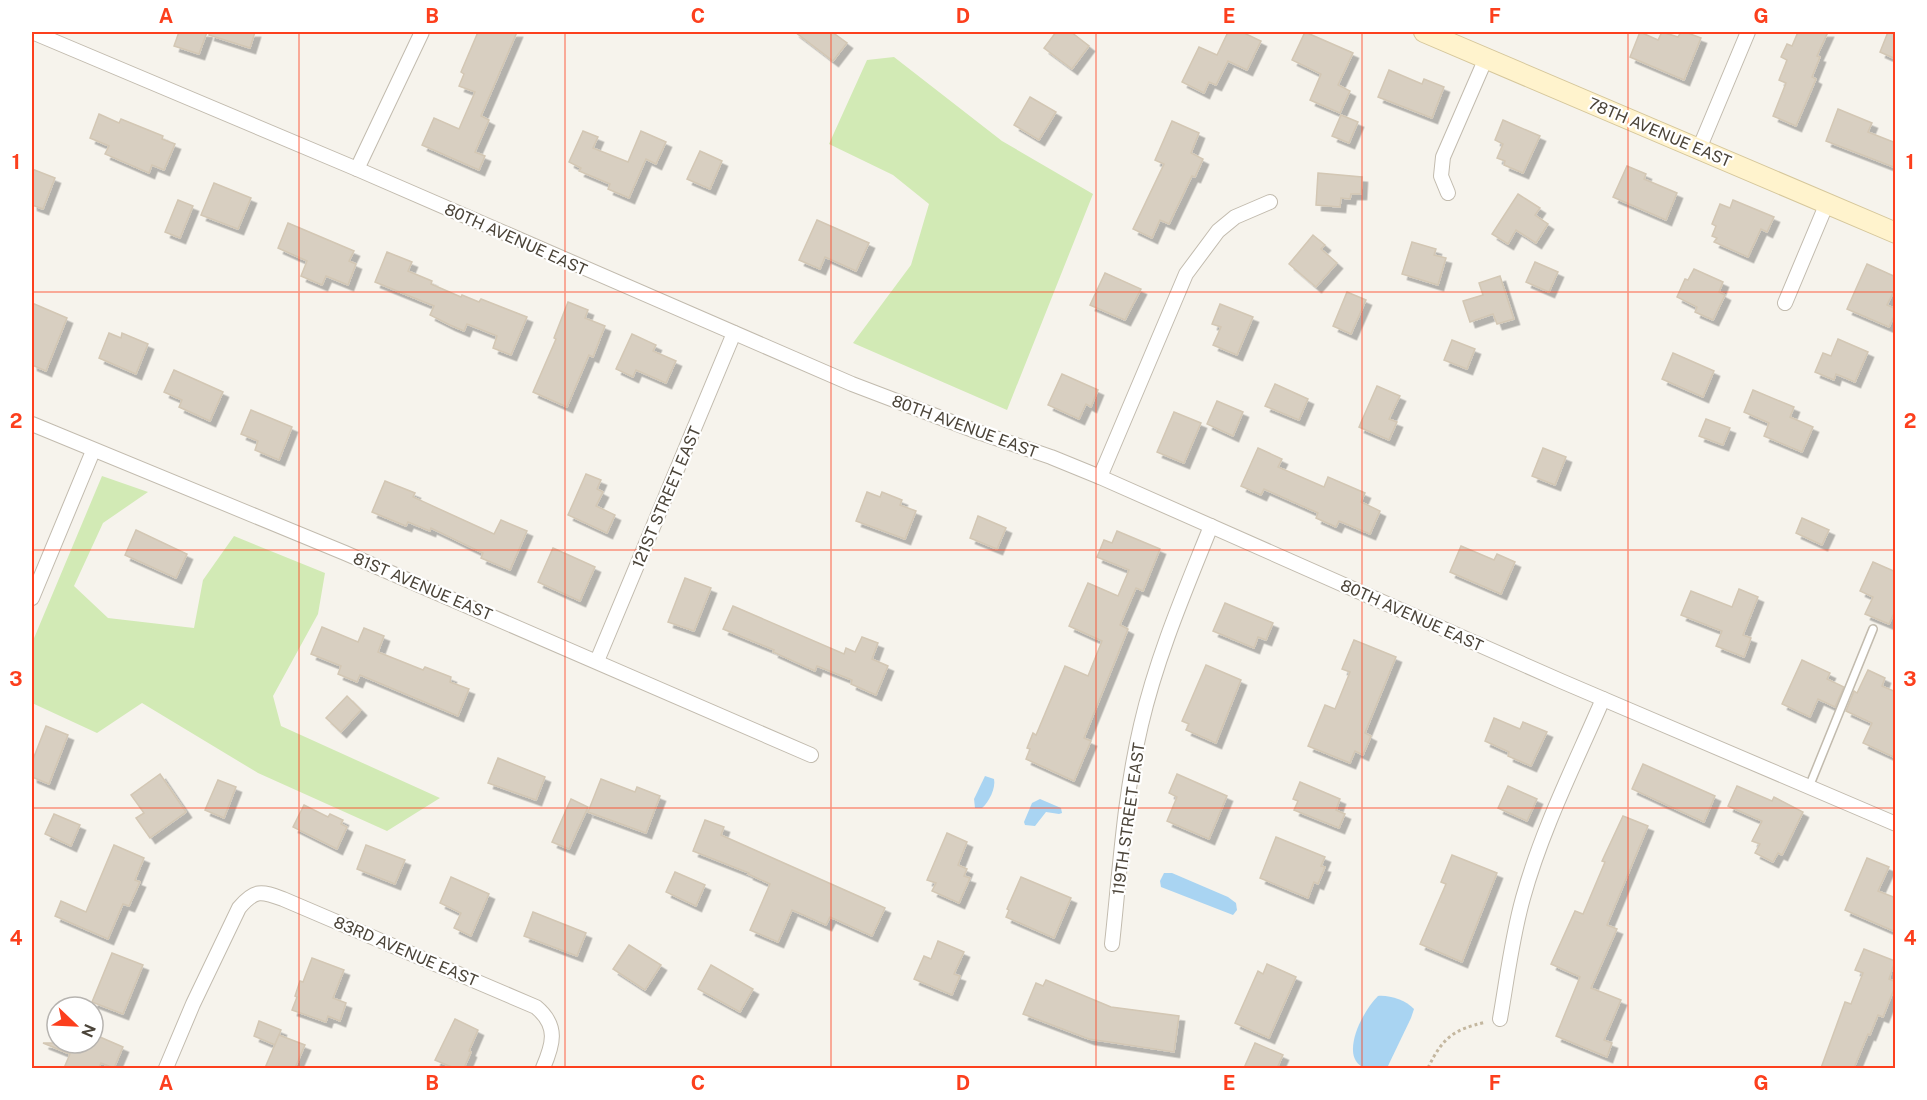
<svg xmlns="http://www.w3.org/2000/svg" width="1927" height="1100" viewBox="0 0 1927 1100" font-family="'Public Sans',sans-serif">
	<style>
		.green { fill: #d2eab5 }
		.water { fill: #a9d4f2 }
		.building { fill: #d8cfc1; stroke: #d3c7b4; stroke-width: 1.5; filter: url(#shadow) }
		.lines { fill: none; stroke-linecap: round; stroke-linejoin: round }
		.lane-casing { stroke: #c2bbae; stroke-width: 10 }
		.street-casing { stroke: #c2bbae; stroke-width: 16 }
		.secondary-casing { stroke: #d6c79b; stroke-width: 22 }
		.path { stroke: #c4b79f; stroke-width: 3; stroke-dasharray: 3 3; stroke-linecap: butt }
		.lane { stroke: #fff; stroke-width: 7 }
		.street { stroke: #fff; stroke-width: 14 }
		.secondary { stroke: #fff3cd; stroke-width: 20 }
		.grid { fill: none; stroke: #fc3f1d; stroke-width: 1.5; stroke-opacity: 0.55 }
		.labels { text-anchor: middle; stroke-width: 4.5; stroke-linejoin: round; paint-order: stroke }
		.street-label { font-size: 16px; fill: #4b4439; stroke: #fff }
		.neatline { fill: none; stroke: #fc3f1d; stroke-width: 2 }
		.grid-label { font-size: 20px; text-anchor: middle; font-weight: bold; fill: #fc3f1d }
	</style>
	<defs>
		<filter id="shadow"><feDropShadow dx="5.5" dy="5.5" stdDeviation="0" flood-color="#0004"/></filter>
	</defs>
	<rect width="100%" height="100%" fill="#f6f3ec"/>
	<g class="green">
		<polygon points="894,57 1002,141 1093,194 1007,410 853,343 911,265 929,204 893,175 829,144 867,60"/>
		<polygon points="102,476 148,492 103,523 74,586 108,618 194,628 203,580 234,536 325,573 318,614 273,696 281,726 440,798 387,831 258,773 142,703 97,733 32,703 32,643"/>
	</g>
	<g class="water">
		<path d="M985,776L994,779C996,788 989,802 982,808H975L974,799Z"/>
		<polygon points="1040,799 1061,808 1062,813 1059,814 1046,812 1035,826 1025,825 1024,822 1032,803"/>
		<polygon points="1164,873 1172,873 1228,897 1236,903 1237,910 1233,915 1161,887 1160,881"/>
		<path d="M1378,996C1390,995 1405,1000 1414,1009L1411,1018L1387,1068C1331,1079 1356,1018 1378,996Z"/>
	</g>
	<g class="building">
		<polygon points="179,32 207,32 199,54 174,46"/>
		<polygon points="210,32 255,32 250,48 209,35"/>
		<polygon points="478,32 517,32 481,116 489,120 475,152 485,156 479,170 422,145 434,118 459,129 475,92 459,86 464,74 461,72"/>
		<polygon points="795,32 832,32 847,43 833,61"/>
		<polygon points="1056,32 1071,32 1089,46 1072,69 1044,48"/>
		<polygon points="1228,32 1242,32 1261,41 1247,70 1228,61 1216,85 1209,82 1204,93 1182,82 1199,47 1217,55"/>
		<polygon points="1305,32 1353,53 1338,85 1350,91 1340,113 1310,100 1321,74 1292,60"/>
		<polygon points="1640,32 1658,40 1662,32 1678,37 1681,32 1685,32 1701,38 1684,80 1630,57"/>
		<polygon points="1798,32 1828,32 1817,56 1820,57 1812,77 1816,79 1796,126 1773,116 1786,83 1779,80 1787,60 1781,57 1787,44 1792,46"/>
		<polygon points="1888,32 1896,32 1896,59 1880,52"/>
		<polygon points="1389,70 1422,84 1424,79 1444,87 1432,118 1378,97"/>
		<polygon points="1030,97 1056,112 1039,140 1014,125"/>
		<polygon points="1838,109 1872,123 1868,132 1896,143 1896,168 1826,141"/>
		<polygon points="99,114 119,123 121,119 163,136 162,139 175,144 164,170 152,165 149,173 105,154 109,146 90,138"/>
		<polygon points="1341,115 1358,122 1349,143 1332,136"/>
		<polygon points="1503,120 1540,136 1523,173 1504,165 1505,161 1497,158 1503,144 1495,140"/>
		<polygon points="1172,121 1199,133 1191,153 1203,159 1195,177 1192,176 1169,224 1160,220 1152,238 1133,229 1164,164 1155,160"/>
		<polygon points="583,131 598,137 593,148 628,162 641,131 666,142 656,164 646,159 629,198 608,189 610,184 579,171 581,168 569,162"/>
		<polygon points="700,151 722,161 710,189 687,179"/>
		<polygon points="1627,166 1646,174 1644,179 1677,193 1666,220 1613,197"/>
		<polygon points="32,169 55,178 43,209 32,205"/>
		<polygon points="1318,173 1362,177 1361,194 1351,194 1350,199 1341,198 1340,207 1316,205"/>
		<polygon points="214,183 251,198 238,229 201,215"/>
		<polygon points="1518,194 1540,208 1535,215 1548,224 1536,243 1516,230 1508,244 1492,234"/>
		<polygon points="178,200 193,206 180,238 165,232"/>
		<polygon points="1733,200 1774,217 1767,232 1761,229 1748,257 1714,242 1717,238 1712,236 1716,226 1712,224 1720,204 1730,208"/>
		<polygon points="817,220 869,243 856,271 825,257 820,269 799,260"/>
		<polygon points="288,223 354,251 349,261 356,264 348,285 326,276 322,285 301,276 307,261 278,248"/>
		<polygon points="1313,235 1325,245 1321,249 1337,263 1316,287 1289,264"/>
		<polygon points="1412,242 1436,249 1434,255 1446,258 1438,285 1402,274"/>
		<polygon points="387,252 412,262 408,271 432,281 431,284 461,297 462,295 479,302 481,299 527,317 511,355 493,348 497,336 467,324 464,331 450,325 430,315 434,306 375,282"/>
		<polygon points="1535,262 1558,272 1549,292 1526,282"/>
		<polygon points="1867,264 1896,277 1896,287 1887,305 1896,309 1896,312 1889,327 1847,309"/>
		<polygon points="1694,269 1723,282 1719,292 1725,295 1713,320 1695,312 1697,307 1677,297 1685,279 1688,280"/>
		<polygon points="1105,273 1141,289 1125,320 1090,305"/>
		<polygon points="1500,276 1514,319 1497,324 1493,314 1470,322 1463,301 1483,295 1479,283"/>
		<polygon points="1347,292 1366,300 1351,334 1333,326"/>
		<polygon points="568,302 588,310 585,318 605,326 593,357 589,355 567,407 533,392 556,339 554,338"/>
		<polygon points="32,303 67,318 46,371 32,365"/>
		<polygon points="1220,304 1253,317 1237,355 1213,345 1221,327 1212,324"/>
		<polygon points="109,333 121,338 122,333 148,344 136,374 99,358"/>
		<polygon points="632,334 656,345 653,351 676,361 666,383 636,370 633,377 616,369"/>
		<polygon points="1838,339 1868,352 1855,382 1836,374 1834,380 1815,372 1823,353 1831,356"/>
		<polygon points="1452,340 1475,349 1467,369 1444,360"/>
		<polygon points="1673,353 1714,371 1703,397 1662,379"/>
		<polygon points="174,370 223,392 210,421 179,407 182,400 164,392"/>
		<polygon points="1062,374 1098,390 1091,407 1086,404 1079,419 1048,405"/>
		<polygon points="1275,384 1308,399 1299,420 1265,406"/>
		<polygon points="1377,386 1400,396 1389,419 1397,422 1389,440 1359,427"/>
		<polygon points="1753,390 1794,407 1790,417 1813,427 1802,452 1764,436 1769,423 1744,412"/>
		<polygon points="1217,401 1243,412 1233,436 1207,424"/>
		<polygon points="251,410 292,427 279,460 255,450 258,441 241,434"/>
		<polygon points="1174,412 1201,423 1184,463 1157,452"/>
		<polygon points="1706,419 1730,428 1723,445 1699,436"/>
		<polygon points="1258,448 1282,459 1278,467 1324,487 1328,477 1365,493 1361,502 1380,511 1370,534 1339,521 1336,527 1316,518 1318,513 1264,489 1261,495 1241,486"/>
		<polygon points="1543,448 1566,457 1555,485 1532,476"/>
		<polygon points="586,474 601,480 597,489 603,492 596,506 615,515 607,533 568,515"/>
		<polygon points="385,481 415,493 413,497 494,534 501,520 527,531 510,570 481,558 483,553 431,528 430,531 408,522 406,526 372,512"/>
		<polygon points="867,492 880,497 882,492 902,500 900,505 916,511 905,539 856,521"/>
		<polygon points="978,516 1006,528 997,549 970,538"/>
		<polygon points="1802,518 1829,530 1822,545 1796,533"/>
		<polygon points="136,530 187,554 176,578 125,555"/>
		<polygon points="1117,531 1160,549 1143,591 1136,588 1120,625 1128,629 1084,738 1091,741 1074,781 1026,759 1030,749 1027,748 1033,733 1036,735 1065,666 1088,676 1102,641 1069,626 1088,583 1118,596 1129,570 1097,557 1104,540 1112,543"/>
		<polygon points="1461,546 1494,560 1497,554 1515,562 1501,594 1450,572"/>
		<polygon points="553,548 595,567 580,601 538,582"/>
		<polygon points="1873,562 1896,572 1896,609 1889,624 1865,614 1873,597 1860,591"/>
		<polygon points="685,578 711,588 694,631 668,622"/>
		<polygon points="1739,589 1758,597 1743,635 1751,638 1744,657 1716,646 1722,631 1681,615 1691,591 1732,607"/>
		<polygon points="1225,603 1273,623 1266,640 1258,637 1254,648 1213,631"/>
		<polygon points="733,606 844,654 846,648 855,652 862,637 878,643 872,659 888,666 876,695 851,684 852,680 817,666 815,671 773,652 774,650 723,629"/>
		<polygon points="322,627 358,642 364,628 384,636 378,652 423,670 425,667 451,677 450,682 469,689 458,716 360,675 357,682 338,674 341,666 311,654"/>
		<polygon points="1354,640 1396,657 1365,733 1371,736 1363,755 1355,751 1350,763 1308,746 1325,705 1335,709 1350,672 1342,669"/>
		<polygon points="1802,660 1830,673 1827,679 1844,687 1835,707 1818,699 1810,717 1782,704"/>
		<polygon points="1206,665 1241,680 1216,743 1186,730 1189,724 1182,721"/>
		<polygon points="1868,670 1885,678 1882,686 1896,692 1896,758 1863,743 1872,723 1846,711 1854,691 1857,693"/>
		<polygon points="347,696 361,710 341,732 326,718"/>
		<polygon points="1494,718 1520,729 1523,722 1547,732 1531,766 1508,756 1509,752 1485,741"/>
		<polygon points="46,726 68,735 49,784 32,777 32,762"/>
		<polygon points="498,758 545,777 536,800 488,783"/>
		<polygon points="1643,764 1715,796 1704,822 1632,789"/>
		<polygon points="160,774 186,812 150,838 136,818 144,813 131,795"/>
		<polygon points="1177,774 1227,796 1209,839 1167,821 1177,797 1169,793"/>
		<polygon points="601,779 635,792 637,787 660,796 646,833 588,812"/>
		<polygon points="218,780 236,787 224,818 205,810"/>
		<polygon points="1300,782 1340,799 1336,810 1345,814 1339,828 1294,810 1298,801 1293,799"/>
		<polygon points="1508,786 1537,799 1527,821 1498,808"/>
		<polygon points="1737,786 1772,801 1774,797 1803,812 1782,855 1778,853 1773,862 1755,853 1760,844 1752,841 1762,821 1728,806"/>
		<polygon points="571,799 588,807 569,849 552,842"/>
		<polygon points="304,805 328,817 330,814 343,820 341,824 347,827 337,849 293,827"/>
		<polygon points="54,814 80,825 71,846 45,834"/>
		<polygon points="1623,816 1648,826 1607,925 1617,929 1591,988 1621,1000 1604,1040 1612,1043 1607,1057 1556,1036 1580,977 1551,964 1575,911 1583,914 1605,862 1602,861"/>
		<polygon points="705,820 724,827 721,835 885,908 872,936 830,917 826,925 792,910 778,942 750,930 770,884 748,874 749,873 693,851"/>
		<polygon points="947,833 967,842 958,865 967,869 964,876 970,878 959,903 932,891 936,883 927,880"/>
		<polygon points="1276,837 1325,857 1321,866 1325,867 1318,884 1314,882 1308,898 1260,878"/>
		<polygon points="114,845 144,858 135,880 140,882 129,906 123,904 108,939 55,916 61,901 86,912"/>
		<polygon points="366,845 405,860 395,884 357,869"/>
		<polygon points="1452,855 1497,873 1462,962 1420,944 1446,884 1441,882"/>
		<polygon points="1867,858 1889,867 1878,891 1896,898 1896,932 1845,910"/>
		<polygon points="675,872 705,885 696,906 666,892"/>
		<polygon points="451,877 489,894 471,936 454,928 461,913 440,903"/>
		<polygon points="1021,877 1071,898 1054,938 1006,917 1009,910 1007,909"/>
		<polygon points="533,912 586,933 577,956 524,936"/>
		<polygon points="938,941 964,952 954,974 960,976 952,995 914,979 924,956 931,959"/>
		<polygon points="629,945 661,965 645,990 613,969"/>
		<polygon points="1864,949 1895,961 1889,979 1896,982 1896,984 1883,1017 1878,1015 1870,1035 1868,1034 1854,1068 1821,1068 1845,1002 1851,1004 1863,973 1855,970"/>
		<polygon points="112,953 143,965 123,1014 92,1002"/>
		<polygon points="312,958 344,970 333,998 346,1003 340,1021 328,1016 326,1022 292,1010 297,997 295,996 300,981 303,982"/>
		<polygon points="1267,964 1296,977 1269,1038 1235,1023 1258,971 1263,974"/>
		<polygon points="711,965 753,989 740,1012 698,989"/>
		<polygon points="1046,980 1111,1007 1179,1016 1174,1052 1089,1039 1023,1014 1036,983 1043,986"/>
		<polygon points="455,1019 478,1030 469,1051 471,1052 464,1068 454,1068 435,1060"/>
		<polygon points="259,1021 281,1030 275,1045 254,1036"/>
		<polygon points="93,1034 123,1047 114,1068 101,1063 99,1068 64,1068 70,1054 43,1043 93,1043"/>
		<polygon points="279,1035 305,1045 295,1068 265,1068"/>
		<polygon points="1255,1043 1283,1055 1277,1068 1244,1068"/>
	</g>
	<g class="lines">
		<defs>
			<polyline id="lane" points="1809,787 1873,629"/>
			<g id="street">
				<polyline points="32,32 357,169 852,384 978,432 1051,457 1100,477 1561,681 1896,824"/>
				<polyline points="1699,149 1748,32"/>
				<polyline points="357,169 422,32"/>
				<polyline points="1448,193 1441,176 1443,157 1486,58"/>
				<polyline points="1785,303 1827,203"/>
				<polyline points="32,424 345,553 811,755"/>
				<polyline points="1100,477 1186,274 1218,231 1235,217 1270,202"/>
				<polyline points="32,598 93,451"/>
				<polyline points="597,661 734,333"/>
				<path d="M1112,944C1120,871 1124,797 1141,725C1157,656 1185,591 1211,526"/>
				<path d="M1500,1019C1507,979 1512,937 1523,898C1542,829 1575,764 1603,699"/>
				<path d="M166,1068L193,1004L239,908C255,889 261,891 283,899L536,1007C559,1026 553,1045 543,1068"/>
			</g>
			<polyline id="secondary" points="1424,32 1896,233"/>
		</defs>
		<use href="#lane" class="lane-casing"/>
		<use href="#street" class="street-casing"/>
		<use href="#secondary" class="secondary-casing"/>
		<path class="path" d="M1428,1068C1443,1037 1453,1030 1486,1022"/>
		<use href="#lane" class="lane"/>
		<use href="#street" class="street"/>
		<use href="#secondary" class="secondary"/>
	</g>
	<path class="grid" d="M299,32V1068M565,32V1068M831,32V1068M1096,32V1068M1362,32V1068M1628,32V1068M32,292H1896M32,550H1896M32,808H1896"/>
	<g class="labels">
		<g class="street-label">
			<text transform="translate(1660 132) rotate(23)" y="6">78TH AVENUE EAST</text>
			<text transform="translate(516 239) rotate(24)" y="6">80TH AVENUE EAST</text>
			<text transform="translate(965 426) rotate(20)" y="6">80TH AVENUE EAST</text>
			<text transform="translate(666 497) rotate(-67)" y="6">121ST STREET EAST</text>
			<text transform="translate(423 586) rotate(23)" y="6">81ST AVENUE EAST</text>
			<text transform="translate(1412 615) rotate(24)" y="6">80TH AVENUE EAST</text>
			<text transform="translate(1128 819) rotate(-82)" y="6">119TH STREET EAST</text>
			<text transform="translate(406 951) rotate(23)" y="6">83RD AVENUE EAST</text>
		</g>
	</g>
	<rect width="1927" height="1100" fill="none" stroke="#ffffff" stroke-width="66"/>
	<g transform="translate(75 1025) rotate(113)"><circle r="28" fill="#ffffff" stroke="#b7b4b0" stroke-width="1.5"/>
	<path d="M0-4.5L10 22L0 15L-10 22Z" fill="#fc3f1d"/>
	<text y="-9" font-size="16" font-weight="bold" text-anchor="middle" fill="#4b4439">N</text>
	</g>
	<rect x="33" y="33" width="1861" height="1034" class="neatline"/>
	<g class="grid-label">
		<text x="166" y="23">A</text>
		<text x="432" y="23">B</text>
		<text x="698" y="23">C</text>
		<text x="963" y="23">D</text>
		<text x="1229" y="23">E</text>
		<text x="1495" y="23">F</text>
		<text x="1761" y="23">G</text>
		<text x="16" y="169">1</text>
		<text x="1910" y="169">1</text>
		<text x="16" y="428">2</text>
		<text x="1910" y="428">2</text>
		<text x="16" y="686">3</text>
		<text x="1910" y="686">3</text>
		<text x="16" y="945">4</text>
		<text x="1910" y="945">4</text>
		<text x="166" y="1090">A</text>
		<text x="432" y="1090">B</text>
		<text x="698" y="1090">C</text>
		<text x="963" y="1090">D</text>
		<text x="1229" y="1090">E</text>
		<text x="1495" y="1090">F</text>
		<text x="1761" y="1090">G</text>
	</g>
</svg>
